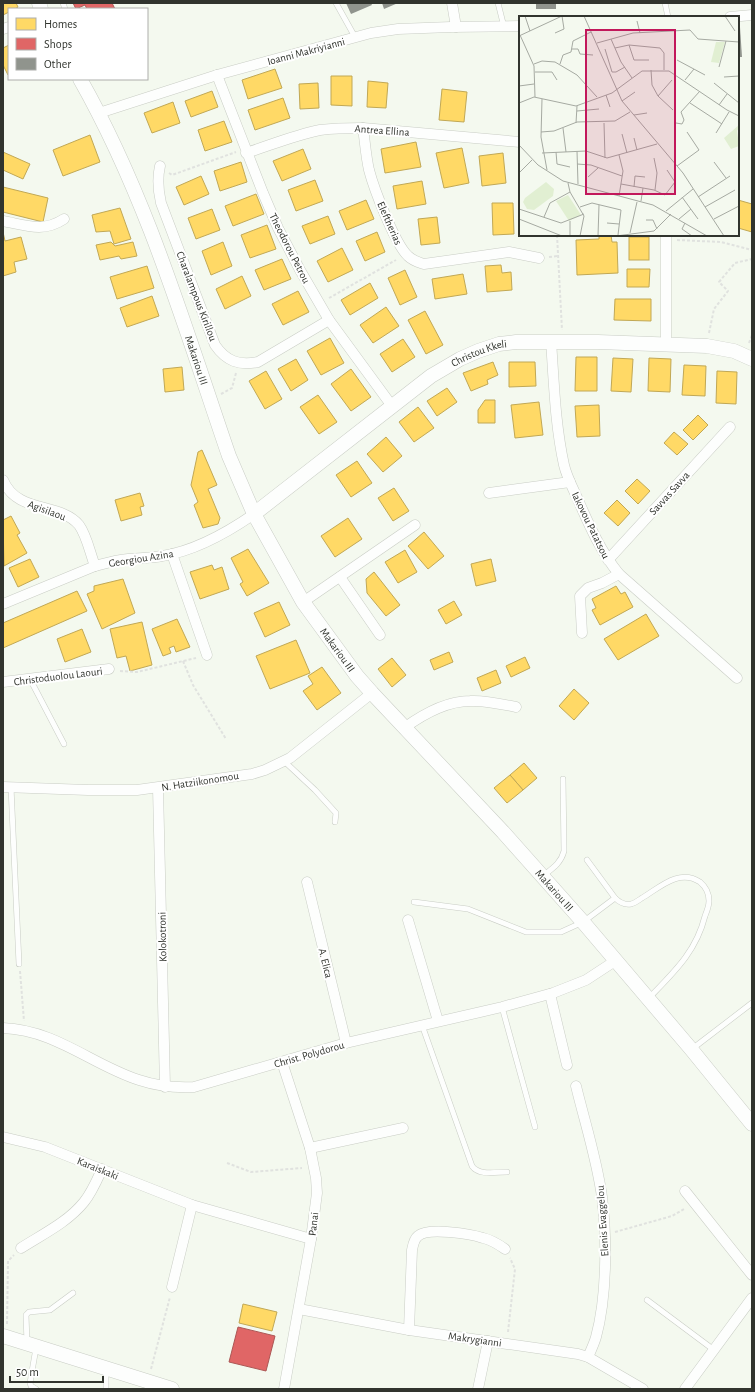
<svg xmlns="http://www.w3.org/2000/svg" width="755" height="1392" viewBox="0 0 755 1392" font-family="'Alegreya Sans',sans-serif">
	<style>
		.homes { fill: #ffd966; stroke: #c1a855 }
		.shops { fill: #e06666; stroke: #ac5755 }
		.building { fill: #90948d }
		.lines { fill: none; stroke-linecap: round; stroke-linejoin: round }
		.lane-casing { stroke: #c9cdc5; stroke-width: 6 }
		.street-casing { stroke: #c9cdc5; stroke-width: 11 }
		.secondary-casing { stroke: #c9cdc5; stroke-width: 15 }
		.path { stroke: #e0e2df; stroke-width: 2; stroke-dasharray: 3 2; stroke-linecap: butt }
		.lane { stroke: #fdfefd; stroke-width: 5 }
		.street { stroke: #fdfefd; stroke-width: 10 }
		.secondary { stroke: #fdfefd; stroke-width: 14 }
		.labels { text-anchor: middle; stroke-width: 4; stroke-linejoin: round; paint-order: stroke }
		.street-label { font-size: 11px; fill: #31342e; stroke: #fff }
		.inset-road { fill: none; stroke: #a6aaa2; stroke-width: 1 }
		.view { fill: #c2185b; fill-opacity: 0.15; stroke: #c2185b; stroke-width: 2 }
		.inset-edge { fill: none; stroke: #31342e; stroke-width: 2 }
	</style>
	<rect width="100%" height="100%" fill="#f4f9ef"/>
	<g class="homes">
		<polygon points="3,3 16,3 18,7 15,9 9,9 9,12 3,15"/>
		<polygon points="9,45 9,74 8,75 3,65 3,48"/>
		<polygon points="275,69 282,88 248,99 242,80"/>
		<polygon points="331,76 352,76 352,106 331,105"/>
		<polygon points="368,81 388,83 386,108 367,107"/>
		<polygon points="318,83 319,108 300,109 299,84"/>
		<polygon points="442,89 467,92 464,122 439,120"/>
		<polygon points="212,91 218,107 191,117 185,101"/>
		<polygon points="283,98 290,118 255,130 248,110"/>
		<polygon points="173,102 180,123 152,133 144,113"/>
		<polygon points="224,121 232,142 205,151 198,130"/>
		<polygon points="90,135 100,162 63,176 53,150"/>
		<polygon points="416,142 421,167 385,173 381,149"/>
		<polygon points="462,148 469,183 444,188 436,153"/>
		<polygon points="303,149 311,169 282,181 273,161"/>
		<polygon points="3,152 30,164 23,179 3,170"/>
		<polygon points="503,153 506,183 482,186 479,156"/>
		<polygon points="241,162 247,182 220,191 214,171"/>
		<polygon points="201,176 209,194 184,205 176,187"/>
		<polygon points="315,180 323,201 296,211 288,190"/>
		<polygon points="422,181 426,204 397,209 393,186"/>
		<polygon points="3,187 48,198 43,222 3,212"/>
		<polygon points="256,194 264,214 233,226 225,206"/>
		<polygon points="366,200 374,219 347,230 339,211"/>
		<polygon points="738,200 752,204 752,232 738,228"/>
		<polygon points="492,203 513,203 514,234 493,235"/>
		<polygon points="120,208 131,239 114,244 110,231 96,232 92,215"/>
		<polygon points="212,209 220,230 196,239 188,218"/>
		<polygon points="328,216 335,234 310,244 302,226"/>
		<polygon points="437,217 440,243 421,245 418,219"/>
		<polygon points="267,225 276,249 250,258 241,235"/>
		<polygon points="3,232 5,241 21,237 27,259 14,262 16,272 3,276"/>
		<polygon points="377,232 385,252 365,261 356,241"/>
		<polygon points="599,235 611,235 612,242 617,242 618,273 577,275 576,240 599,239"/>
		<rect x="629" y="237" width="20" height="23"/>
		<polygon points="111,242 115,246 133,242 137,256 121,259 119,256 100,260 96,245"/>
		<polygon points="223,242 232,266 211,275 202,251"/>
		<polygon points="342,248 353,270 328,282 317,261"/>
		<polygon points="282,259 291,279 264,290 255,270"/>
		<polygon points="501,265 502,273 511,272 512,290 487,292 485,266"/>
		<polygon points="147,266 154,288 117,299 110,277"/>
		<polygon points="627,269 650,269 649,287 627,287"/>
		<polygon points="405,270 417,297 400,305 388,278"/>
		<polygon points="463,274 467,294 435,299 432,279"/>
		<polygon points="242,276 251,296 225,309 216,289"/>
		<polygon points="370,283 378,298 350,315 341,300"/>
		<polygon points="298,291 309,312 283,325 272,304"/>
		<polygon points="152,296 159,316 127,327 120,308"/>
		<polygon points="615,299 651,299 651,321 614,320"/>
		<polygon points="386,307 399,326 373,343 360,325"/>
		<polygon points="425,311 443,345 426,354 408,320"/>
		<polygon points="330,338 344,363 321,375 307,351"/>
		<polygon points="403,339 415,357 392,372 380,354"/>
		<polygon points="576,357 597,357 597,391 575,391"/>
		<polygon points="613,358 633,359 631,392 611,391"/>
		<polygon points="649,358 671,359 670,392 648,391"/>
		<polygon points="296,359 308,380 291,391 278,369"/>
		<polygon points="493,362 498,375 487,380 488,384 471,391 463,373"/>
		<polygon points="509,362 535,362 536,386 509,387"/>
		<polygon points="684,365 706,366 705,396 682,395"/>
		<polygon points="182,367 184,390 165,392 163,369"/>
		<polygon points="351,369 371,397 351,411 331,384"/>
		<polygon points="266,371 282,399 265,409 249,381"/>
		<polygon points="717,371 737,372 736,404 716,403"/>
		<polygon points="447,388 457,402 437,416 427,401"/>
		<polygon points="318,395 337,422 319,434 300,407"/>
		<polygon points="485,400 495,400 495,423 478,423 478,410"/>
		<polygon points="539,402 543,435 515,438 511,405"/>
		<polygon points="599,405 600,436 577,437 575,406"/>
		<polygon points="418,407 434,428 414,442 399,422"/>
		<polygon points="698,415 708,425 693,440 683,430"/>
		<polygon points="674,432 688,444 677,455 664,443"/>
		<polygon points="386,437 402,456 383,472 367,454"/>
		<polygon points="202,450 217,485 208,489 220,518 218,524 203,528 194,505 198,502 191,485 198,452"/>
		<polygon points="357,461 372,483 351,497 336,475"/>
		<polygon points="637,479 650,491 638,504 625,491"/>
		<polygon points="394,488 409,511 393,521 378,498"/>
		<polygon points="140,493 144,506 140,507 142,515 121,521 115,500"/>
		<polygon points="617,500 630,513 618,526 604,513"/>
		<polygon points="11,516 20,533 17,535 27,553 4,566 3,520"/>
		<polygon points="348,518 362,539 335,557 321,536"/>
		<polygon points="424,532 444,556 428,569 408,546"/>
		<polygon points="248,549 269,583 247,596 240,584 243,582 231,558"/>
		<polygon points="405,550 417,572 398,583 385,562"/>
		<polygon points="30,559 39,577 18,587 9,568"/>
		<polygon points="491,559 496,581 476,586 471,564"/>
		<polygon points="212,565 214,570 222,567 229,589 200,599 190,572"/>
		<polygon points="374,572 400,605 386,616 367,593 366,579"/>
		<polygon points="123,579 135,613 102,629 87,594 94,591 94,586"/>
		<polygon points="616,586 621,594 625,592 633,607 600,625 592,610 596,608 592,599"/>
		<polygon points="77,591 87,611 3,648 3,623"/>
		<polygon points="454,601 462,615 446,624 438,610"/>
		<polygon points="279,602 290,625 265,637 254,613"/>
		<polygon points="646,614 659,636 618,660 604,639"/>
		<polygon points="177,619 190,647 176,652 174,646 169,648 171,653 163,656 152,629"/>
		<polygon points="142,622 152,665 130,671 126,656 117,658 110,629"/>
		<polygon points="82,629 91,652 65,662 57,639"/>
		<polygon points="296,640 310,673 270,689 256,656"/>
		<polygon points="449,652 453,662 434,670 430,660"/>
		<polygon points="525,657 530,668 511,677 506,666"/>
		<polygon points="392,658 406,675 392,687 378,669"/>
		<polygon points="322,667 341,693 317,710 303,691 313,684 308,676"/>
		<polygon points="496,670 501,683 482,691 477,678"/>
		<polygon points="574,689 589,703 574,720 559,706"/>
		<polygon points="524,763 537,778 523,790 510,775"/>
		<polygon points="510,775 523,790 507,803 494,788"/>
		<polygon points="243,1304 277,1312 272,1331 239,1323"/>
	</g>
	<g class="shops">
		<polygon points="73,3 112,3 115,9 87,9 85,5 76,9"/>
		<polygon points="238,1327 275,1336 266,1371 229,1362"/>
	</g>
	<g class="building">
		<polygon points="346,3 371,3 372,5 351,14"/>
		<polygon points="382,3 398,3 384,9"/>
		<rect x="536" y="3" width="20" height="6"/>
		<polygon points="738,27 740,27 742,57 738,57"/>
	</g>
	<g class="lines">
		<defs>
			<g id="lane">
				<polyline points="63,3 65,9"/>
				<polyline points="336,3 355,37"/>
				<polyline points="498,3 504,27"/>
				<polyline points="665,3 668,17"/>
				<polyline points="30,679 64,744"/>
				<polyline points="284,761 315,790 336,813 335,822"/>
				<polyline points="11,787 19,964"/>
				<path d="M587,860L615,898C619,902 625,905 631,904C635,903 639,900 642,898C659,888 679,868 700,882C706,887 709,893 709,901C709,906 707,911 705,916C696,952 674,972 649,998"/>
				<path d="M544,875C553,868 561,863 564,851L563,779"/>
				<polyline points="414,902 468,909 526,932 561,932 583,922 615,898"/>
				<polyline points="502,1007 535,1127"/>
				<path d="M422,1025L472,1166C479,1176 496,1172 507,1172"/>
				<polyline points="692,1049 752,1003"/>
				<polyline points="647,1300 714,1350"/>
				<polyline points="27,1343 26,1315 29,1312 50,1310 73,1293"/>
				<polyline points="36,1348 30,1383 31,1386 36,1389"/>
				<polyline points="106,1370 106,1389"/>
			</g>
			<g id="street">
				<polyline points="452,3 456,27"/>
				<polyline points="730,17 752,15"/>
				<polyline points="3,29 9,27"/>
				<polyline points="217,75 263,193 278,228 300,270 329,320 392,406"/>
				<polyline points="99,113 217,75 371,33 398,29 451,27 520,26"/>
				<path d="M363,128C365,142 366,157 369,170C374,189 395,244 408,256C413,261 418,262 424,264L509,252L539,258"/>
				<path d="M246,153C271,145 295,135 320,130C335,128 349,128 363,128L520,142"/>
				<path d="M160,166C157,179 158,190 161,203L215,345C226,361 239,366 258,362L329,320"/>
				<path d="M3,221C25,225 43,233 64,219"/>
				<polyline points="666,235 666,345"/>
				<path d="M551,341C554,382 555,424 564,465C567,478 574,490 579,502C590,527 601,552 619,574L737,678"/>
				<path d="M3,480C17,514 60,502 79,525C87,536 90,553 95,566"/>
				<polyline points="489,493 570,482"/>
				<polyline points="172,554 207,655"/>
				<polyline points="608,560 730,427"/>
				<polyline points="340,577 380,635"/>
				<polyline points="303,602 415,525"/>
				<path d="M3,604L95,566C106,563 116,560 128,559C139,558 151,558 162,556C194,551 228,532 254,514"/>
				<polyline points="582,633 580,596 588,588 602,583 619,574"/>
				<polyline points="3,682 109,669"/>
				<path d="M404,728C422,715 447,701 470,701C485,700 501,704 516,707"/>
				<polyline points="3,787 88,790 137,790 252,774 265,770 290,758 372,693"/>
				<polyline points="158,788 165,1087"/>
				<polyline points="307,882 346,1043"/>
				<polyline points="408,920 438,1021"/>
				<polyline points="550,994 567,1065"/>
				<path d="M3,1028C56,1030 92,1065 139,1080C157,1086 175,1088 194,1087L346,1043L502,1007L553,993L586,980L615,961"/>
				<polyline points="282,1062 310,1148 316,1178 317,1193 311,1239 284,1389"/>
				<path d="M576,1086C585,1123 597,1160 602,1197C607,1238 607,1297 596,1337C594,1344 591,1350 588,1357"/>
				<polyline points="3,1137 45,1147 192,1205 311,1239"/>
				<polyline points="310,1148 403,1128"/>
				<polyline points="685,1191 752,1275"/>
				<path d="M21,1248C43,1234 68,1222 84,1202C92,1192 97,1180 102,1169"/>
				<polyline points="172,1287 192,1205"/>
				<polyline points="299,1309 409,1330 578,1354 588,1357 643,1389"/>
				<path d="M409,1330L412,1250C413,1245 414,1239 418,1236C428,1227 471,1234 483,1238C492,1240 498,1244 505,1249"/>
				<polyline points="478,1389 488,1341"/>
				<polyline points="685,1389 752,1298"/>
			</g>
			<g id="secondary">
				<polyline points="39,3 41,9"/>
				<path id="s1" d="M80,79C147,197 185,328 229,456L254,514L303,602L357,676L372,693L503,832L583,922L691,1049L752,1124"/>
				<path id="s2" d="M254,514L431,376L460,359L478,351L499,344L516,342H598L707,346L734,351L752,359"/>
				<polyline points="3,1336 172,1389"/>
			</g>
		</defs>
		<use href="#lane" class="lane-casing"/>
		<use href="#street" class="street-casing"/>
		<use href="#secondary" class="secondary-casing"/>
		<g class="path">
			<polyline points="169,173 172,175 236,152"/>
			<polyline points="557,235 562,330"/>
			<polyline points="677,240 721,242 752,250"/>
			<polyline points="549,257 558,256"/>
			<polyline points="329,298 396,260"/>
			<polyline points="709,333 714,309 728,291 719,282 735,263 752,259"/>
			<polyline points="749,343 752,335"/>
			<polyline points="221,394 232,388 236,373"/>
			<polyline points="183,661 193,685 226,739"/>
			<polyline points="120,671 137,672 196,658"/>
			<polyline points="20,971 24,1021"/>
			<polyline points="227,1163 251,1172 302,1168"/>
			<polyline points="615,1232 672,1216 684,1209"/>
			<polyline points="7,1324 8,1261 14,1255"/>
			<polyline points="508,1332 515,1269 510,1258"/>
			<polyline points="151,1369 170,1297"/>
		</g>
		<use href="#lane" class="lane"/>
		<use href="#street" class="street"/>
		<use href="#secondary" class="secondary"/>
	</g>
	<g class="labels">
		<g class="street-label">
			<text transform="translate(306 51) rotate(-15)" y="4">Ioanni Makriyianni</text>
			<text transform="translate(382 130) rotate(4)" y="4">Antrea Ellina</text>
			<text transform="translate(390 223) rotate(66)" y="4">Eleftherias</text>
			<text transform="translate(290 248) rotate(63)" y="4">Theodorou Petrou</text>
			<text transform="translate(197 296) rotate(69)" y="4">Charalampous Kirillou</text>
			<text dy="4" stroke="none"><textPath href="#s2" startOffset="278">Christou Kkeli</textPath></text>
			<text dy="4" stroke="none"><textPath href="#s1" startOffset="305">Makariou III</textPath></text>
			<text transform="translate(669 493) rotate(-48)" y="4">Savvas Savva</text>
			<text transform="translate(47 510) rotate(20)" y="4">Agisilaou</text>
			<text transform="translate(591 525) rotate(64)" y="4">Iakovou Patatsou</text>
			<text transform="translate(141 558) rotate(-9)" y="4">Georgiou Azina</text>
			<text dy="4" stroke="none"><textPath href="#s1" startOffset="629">Makariou III</textPath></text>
			<text transform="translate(58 676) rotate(-7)" y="4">Christoduolou Laouri</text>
			<text transform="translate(200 781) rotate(-9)" y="4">N. Hatziikonomou</text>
			<text dy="4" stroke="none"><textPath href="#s1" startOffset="953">Makariou III</textPath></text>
			<text transform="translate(162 937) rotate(-91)" y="4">Kolokotroni</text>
			<text transform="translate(326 963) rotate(76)" y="4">A. Elica</text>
			<text transform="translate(309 1054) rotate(-16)" y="4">Christ. Polydorou</text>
			<text transform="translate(98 1168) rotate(22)" y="4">Karaiskaki</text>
			<text transform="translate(602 1221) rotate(-94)" y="4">Elenis Evaggelou</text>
			<text transform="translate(313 1224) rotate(-83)" y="4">Panai</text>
			<text transform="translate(475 1339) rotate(8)" y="4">Makrygianni</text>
		</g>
	</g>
	<g transform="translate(519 16)">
		<rect width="220" height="220" fill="#f4f9ef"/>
		<path d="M197,26H206L200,47L192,46ZM220,109V115L218,114L220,130L212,133L205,122Z" fill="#e1efd2"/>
		<path d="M49,179L62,199L50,205L37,185Z" fill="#e1efd2"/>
		<path d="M27,166L35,173L34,180L15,194L8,193L4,186L6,182Z" fill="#e1efd2"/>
		<path class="inset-road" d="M6,0L11,15M65,0L103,85L164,157L205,220M206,0L216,15M118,5L121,17M36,17L45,13L43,0M1,19L15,50L16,81M0,20L43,0M92,23L102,46L113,62M78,27L114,17L171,14L179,23L220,26M110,29L115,44H130M96,32L110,29L141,32L145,37V54M53,33H59L61,38L74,39M86,33L93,56H97L106,51M158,44L186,59M15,48L23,45L36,46L58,59L78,81M41,48L44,39L52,36L54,25L72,16M200,51L207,25M132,54L133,69L139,80L154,94M16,56H33L38,64M205,61L220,60M166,64L175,53M195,67L220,87M0,70L15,68M87,79L91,91M139,80L153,64M23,83L22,121L28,154M103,85L116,76M0,87L15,81L57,90L93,77L123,55H150L208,94L220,100M171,87L203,108M200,89L208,78M58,95L80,93M115,99L128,97M57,107L58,90M85,107L86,142M157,107L163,108L165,104L162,96L181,75M44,112L47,136M22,116L35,115L58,106L96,105L111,96M197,117L210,96M103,118L108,137M115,122L118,134M0,129L19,149L44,165L134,189L188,220M58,135L59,168M37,136L38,148L51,151M23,137L67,135L88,142L138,128M135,142L138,157L136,174M195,146L207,162M58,148L72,149L103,160M158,150L180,134L168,116M0,157L13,144M69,161L79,152M49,167L51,176L65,200L61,220M102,168L135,174L146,179L156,166L148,154M115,171L116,160L126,161M100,180L104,155L100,139M163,181L179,203M179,181L211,160M122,185L124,172M61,191L73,187L102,194L99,219M186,191L216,174M0,193L42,207L65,198M147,195L174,173M25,201L31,187L51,176M0,203L43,220M160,203L172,193M195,203L220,190M127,204H134L138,213M88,207L100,208M166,207L163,213L173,220M111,217L118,186M51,220V205M79,220L80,189M97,220L135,215L152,198"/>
		<path class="view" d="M67,14H156V178H67Z"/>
		<rect width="220" height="220" class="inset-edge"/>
	</g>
	<rect width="755" height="1392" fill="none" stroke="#31342e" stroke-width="8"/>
	<rect x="8" y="8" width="140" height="72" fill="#ffffff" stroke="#adaeab"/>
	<rect x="16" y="18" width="20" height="12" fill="#ffd966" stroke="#adaeab"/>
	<text x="44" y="28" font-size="12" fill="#31342e">Homes</text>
	<rect x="16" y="38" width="20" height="12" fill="#e06666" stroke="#adaeab"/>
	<text x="44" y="48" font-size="12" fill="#31342e">Shops</text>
	<rect x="16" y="58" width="20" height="12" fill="#90948d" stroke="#adaeab"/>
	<text x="44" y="68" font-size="12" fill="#31342e">Other</text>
	<path d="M10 1376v6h93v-6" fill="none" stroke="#31342e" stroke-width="2"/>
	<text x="16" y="1376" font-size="12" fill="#31342e" stroke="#ffffff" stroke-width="3" paint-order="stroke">50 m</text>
</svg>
